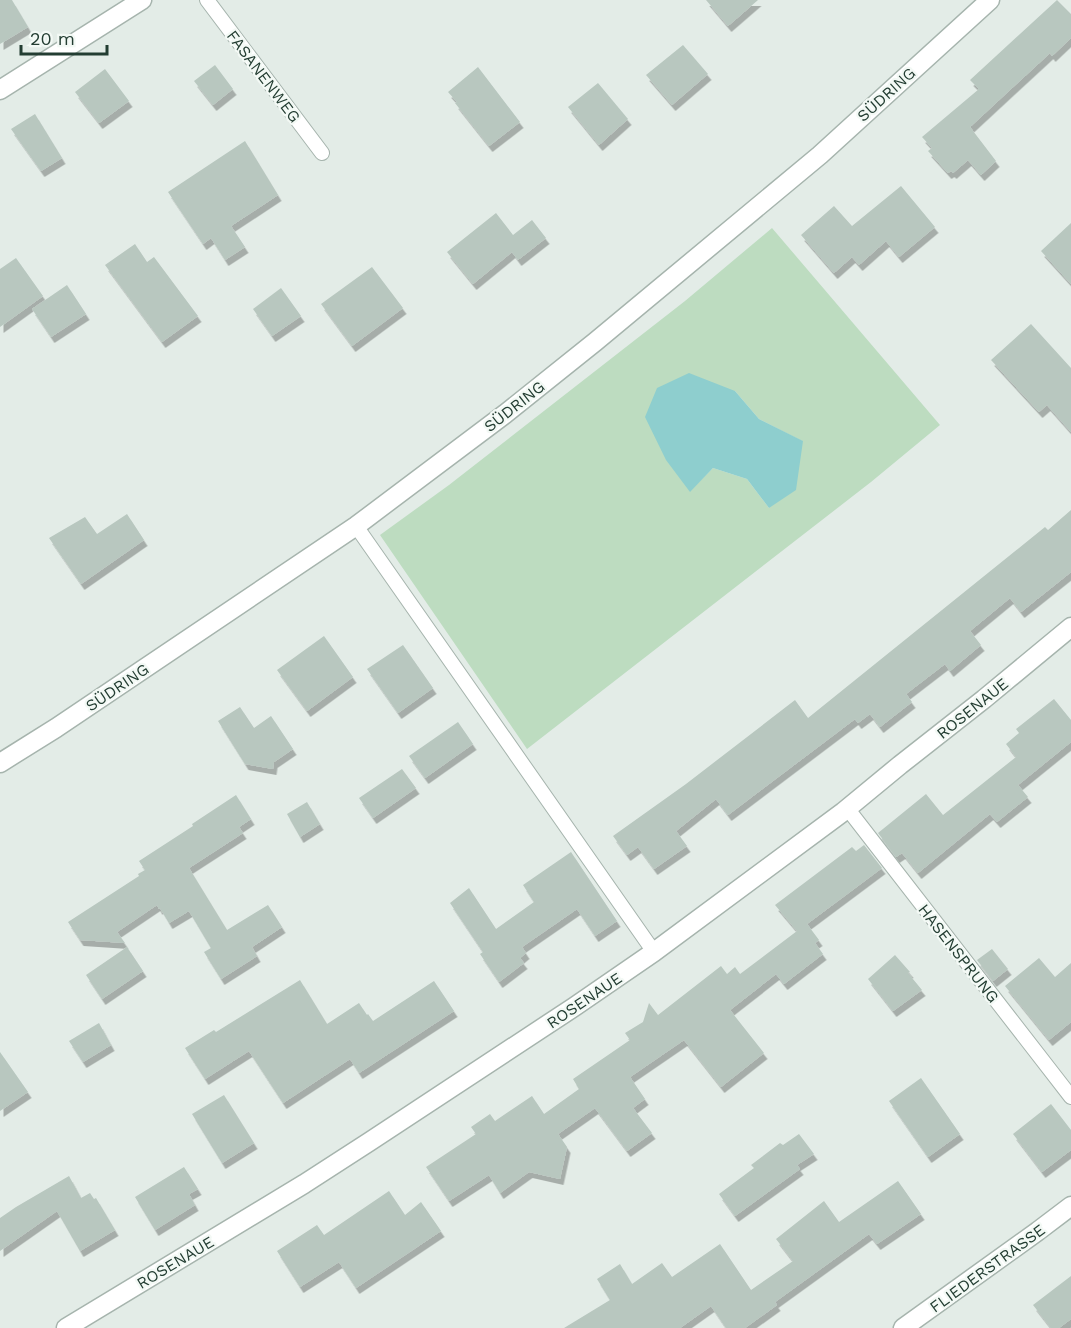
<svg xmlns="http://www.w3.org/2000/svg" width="1071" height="1328" viewBox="0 0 1071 1328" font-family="'Work Sans',sans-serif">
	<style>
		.green { fill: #bddcc0; fill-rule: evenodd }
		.water { fill: #8ecece }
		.building { fill: #b8c7bf; filter: url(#shadow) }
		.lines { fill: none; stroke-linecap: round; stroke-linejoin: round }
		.service-casing { stroke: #a6b4ad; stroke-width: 16 }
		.minor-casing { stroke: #a6b4ad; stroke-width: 21 }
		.service { stroke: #fff; stroke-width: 14 }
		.minor { stroke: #fff; stroke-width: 18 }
		.labels { text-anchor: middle; stroke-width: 4.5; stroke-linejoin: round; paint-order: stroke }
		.street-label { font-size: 16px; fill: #233d32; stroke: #f3f9f5 }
	</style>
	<defs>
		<filter id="shadow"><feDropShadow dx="3.5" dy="6" stdDeviation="0" flood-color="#0004"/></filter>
	</defs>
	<rect width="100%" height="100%" fill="#e3ece7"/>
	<path class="green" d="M772,228L940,425L871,482L527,749L380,535L449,485L685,301ZM735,391L759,419L802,441L769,508L747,479L713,468L690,491Z"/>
	<polygon class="water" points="689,373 735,391 759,419 803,441 796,490 769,508 747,479 713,468 690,492 666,460 645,417 657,388"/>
	<g class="building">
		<polygon points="0,0 12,0 28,27 0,44"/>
		<polygon points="706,0 758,0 728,26"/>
		<polygon points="1057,0 1071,14 1071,38 1052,56 1050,53 970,127 996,161 981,175 968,160 953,173 951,171 948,173 928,151 932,148 922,137 979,89 970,80"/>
		<polygon points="683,45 708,74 672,105 646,75"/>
		<polygon points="215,65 233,89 213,105 194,81"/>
		<polygon points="478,67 520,122 489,146 455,103 457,102 448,92"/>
		<polygon points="105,69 129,101 99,123 75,92"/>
		<polygon points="598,83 628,119 599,145 568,107"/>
		<polygon points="35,114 62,158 41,171 11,129"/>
		<polygon points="245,141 278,195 231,226 245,247 225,260 211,238 203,244 168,192"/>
		<polygon points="901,186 935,227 899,257 886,241 859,265 852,257 834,273 801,235 834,206 852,226"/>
		<polygon points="496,213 513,235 532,220 546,238 518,260 512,252 473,284 447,252"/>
		<polygon points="1071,223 1071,284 1041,251"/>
		<polygon points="135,244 147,262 154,257 198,316 162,342 105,265"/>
		<polygon points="16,258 43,296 0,327 0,269"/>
		<polygon points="372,267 403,308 352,346 321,304"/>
		<polygon points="67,285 86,314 51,337 32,309"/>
		<polygon points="281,288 301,316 272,336 253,309"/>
		<polygon points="1031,324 1071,368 1071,432 1047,405 1039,412 991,360"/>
		<polygon points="1071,510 1071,572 1021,612 1010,598 970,631 981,645 950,671 945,664 906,694 912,702 880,727 870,714 858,723 855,719 728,815 716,799 676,831 687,846 654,869 638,847 627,855 613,836 686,784 795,700 808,718 1045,527 1048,530"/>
		<polygon points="127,514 144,540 81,584 49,538 85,517 97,534"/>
		<polygon points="324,636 353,677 307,711 277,670"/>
		<polygon points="403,645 433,688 398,713 367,669"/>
		<polygon points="1054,699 1071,720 1071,742 1018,785 1028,797 997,822 990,814 918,873 902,853 896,857 878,833 926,794 943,815 1016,757 1006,744 1019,733 1016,729"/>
		<polygon points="240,707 254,728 271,716 293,749 274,762 273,769 245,764 218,721"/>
		<polygon points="458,722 473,744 425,778 409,756"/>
		<polygon points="402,769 416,788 373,818 359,798"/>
		<polygon points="236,795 251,819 239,827 243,833 189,868 227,930 268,905 282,927 252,947 257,956 221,979 204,952 211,948 189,911 169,923 160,908 159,909 157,905 117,932 125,943 80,940 68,922 139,876 138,874 145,870 139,861 193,826 192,824"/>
		<polygon points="307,802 320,824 300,837 287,814"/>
		<polygon points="864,845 882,868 807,924 819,940 815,943 823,954 784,984 776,974 730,1010 764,1053 721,1087 684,1040 630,1077 645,1099 633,1108 652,1133 627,1151 595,1108 558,1134 567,1147 560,1179 529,1172 500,1193 489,1175 449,1201 426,1167 476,1134 471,1127 490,1114 495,1121 532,1096 544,1114 579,1089 573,1079 630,1040 625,1033 643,1022 649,1003 658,1015 721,966 727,974 735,967 740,974 797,931 775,905 852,847 856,851"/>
		<polygon points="571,852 617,921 595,936 577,909 522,947 526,953 520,958 524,963 499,982 480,954 483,952 450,903 469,888 496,929 534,902 523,885"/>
		<polygon points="127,947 143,971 102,999 86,975"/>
		<polygon points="992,949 1008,969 993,981 977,960"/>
		<polygon points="895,955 910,972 908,973 922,990 893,1011 868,979"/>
		<polygon points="1039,958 1055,977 1071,963 1071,1022 1049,1040 1005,986"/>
		<polygon points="300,980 327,1024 359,1003 367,1015 368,1014 373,1021 434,981 454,1011 359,1073 350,1059 283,1103 249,1051 205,1079 185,1048 214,1030 216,1032"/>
		<polygon points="99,1023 111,1045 83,1062 69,1041"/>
		<polygon points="0,1052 28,1092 0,1111"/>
		<polygon points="921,1078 960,1134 928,1157 889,1101"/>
		<polygon points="224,1095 254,1143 222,1163 192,1114"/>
		<polygon points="1051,1104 1071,1130 1071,1150 1042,1172 1013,1134"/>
		<polygon points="799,1134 814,1154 797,1165 800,1169 735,1216 719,1194 754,1168 751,1165 780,1143 783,1145"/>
		<polygon points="184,1167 198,1189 189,1194 195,1205 155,1230 135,1197"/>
		<polygon points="69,1176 81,1198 90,1193 94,1199 96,1198 115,1230 80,1251 57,1211 0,1251 0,1218 16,1207"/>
		<polygon points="898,1181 921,1214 877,1244 869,1234 775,1302 777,1305 745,1328 726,1328 711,1306 680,1328 564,1328 610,1300 597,1279 620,1264 632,1284 662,1263 672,1277 720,1244 751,1290 793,1261 776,1239 824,1201 839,1222"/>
		<polygon points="389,1191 405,1215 421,1202 441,1231 356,1288 339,1262 300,1287 277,1251 317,1225 324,1235"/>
		<polygon points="1071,1276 1071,1319 1059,1328 1051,1328 1033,1305"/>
	</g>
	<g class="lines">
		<defs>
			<g id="service">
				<polyline points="207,0 322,153"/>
				<polyline points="356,526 654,952"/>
				<polyline points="847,808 1071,1097"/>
			</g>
			<g id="minor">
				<polyline points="0,90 142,0"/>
				<polyline points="0,763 56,728 356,526 505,414 595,342 820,155 990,0"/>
				<polyline points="66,1328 304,1184 369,1142 574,1007 654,952 843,812 900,765 984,699 1071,627"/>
				<polyline points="903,1328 1038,1231 1071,1206"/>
			</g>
		</defs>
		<use href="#service" class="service-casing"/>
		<use href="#minor" class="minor-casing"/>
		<use href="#service" class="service"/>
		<use href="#minor" class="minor"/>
	</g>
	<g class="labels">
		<g class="street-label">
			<text transform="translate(264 76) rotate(53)" y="6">FASANENWEG</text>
			<text transform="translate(886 94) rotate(-42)" y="6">SÜDRING</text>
			<text transform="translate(514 406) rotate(-38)" y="6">SÜDRING</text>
			<text transform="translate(117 687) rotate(-34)" y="6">SÜDRING</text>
			<text transform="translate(972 708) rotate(-39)" y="6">ROSENAUE</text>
			<text transform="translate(959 953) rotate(52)" y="6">HASENSPRUNG</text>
			<text transform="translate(584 1000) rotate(-34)" y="6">ROSENAUE</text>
			<text transform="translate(175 1262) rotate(-31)" y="6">ROSENAUE</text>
			<text transform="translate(987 1268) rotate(-36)" y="6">FLIEDERSTRASSE</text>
		</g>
	</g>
	<path d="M21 45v9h86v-9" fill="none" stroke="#233d32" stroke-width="3"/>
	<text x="30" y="45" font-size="18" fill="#233d32" stroke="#f3f9f5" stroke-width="4.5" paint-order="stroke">20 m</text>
</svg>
